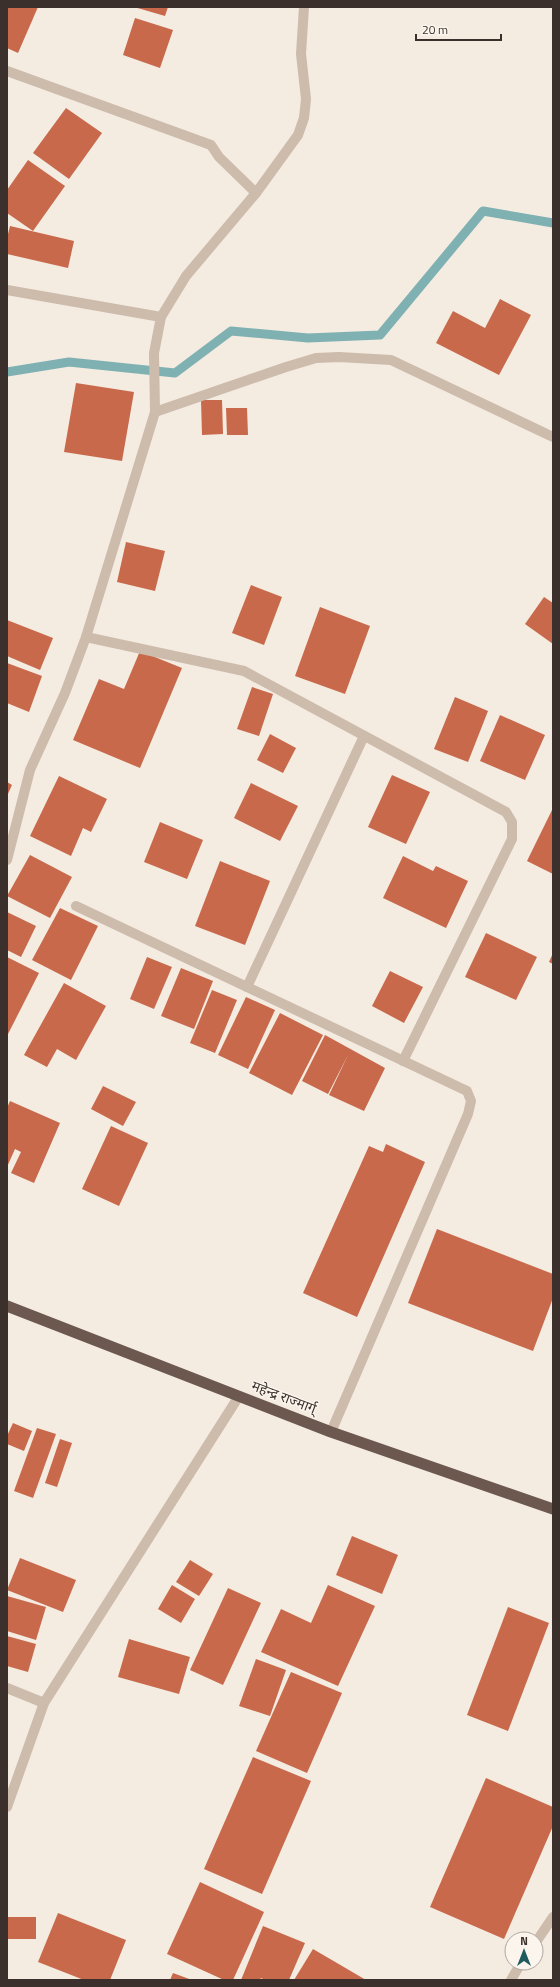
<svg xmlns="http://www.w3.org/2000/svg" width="560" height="1987" viewBox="0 0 560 1987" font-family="'Titillium Web','Noto Sans Devanagari',sans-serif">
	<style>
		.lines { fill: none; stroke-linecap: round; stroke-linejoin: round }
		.stream { stroke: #7fb0b2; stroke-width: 9 }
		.building { fill: #c8694b }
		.pedestrian { stroke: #cdbbac; stroke-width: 10 }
		.minor { stroke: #cdbbac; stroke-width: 10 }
		.trunk { stroke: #6c584f; stroke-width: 11 }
		.labels { text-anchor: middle; stroke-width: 3; stroke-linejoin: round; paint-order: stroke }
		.street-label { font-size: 14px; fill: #3b302b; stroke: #fbf5ee }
	</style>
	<rect width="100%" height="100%" fill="#f4ebe1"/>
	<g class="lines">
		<polyline class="stream" points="7,372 69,362 175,373 231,331 308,338 380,335 483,211 553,223"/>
	</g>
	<g class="building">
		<polygon points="7,7 38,7 18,53 7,48"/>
		<polygon points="134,7 168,7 165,16"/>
		<polygon points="135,18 173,30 160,68 123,55"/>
		<polygon points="66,108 102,133 69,179 33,153"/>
		<polygon points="28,160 65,186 33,231 7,213 7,190"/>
		<polygon points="10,226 74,241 68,268 7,254 7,238"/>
		<polygon points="500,299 531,315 499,375 436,343 453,311 485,328"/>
		<polygon points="76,383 134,392 122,461 64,452"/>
		<polygon points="201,400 222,400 223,434 202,435"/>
		<polygon points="226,408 247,408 248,435 227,435"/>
		<polygon points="126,542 165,551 155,591 117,582"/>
		<polygon points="251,585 282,597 264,645 232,633"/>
		<polygon points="544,597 553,603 553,644 525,624"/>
		<polygon points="320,607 370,626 345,694 295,676"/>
		<polygon points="7,620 53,638 40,670 7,656"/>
		<polygon points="140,651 182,668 140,768 73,740 99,679 124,689"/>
		<polygon points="7,663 42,676 29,712 7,703"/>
		<polygon points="252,687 273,694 259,736 237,729"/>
		<polygon points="455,697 488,711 468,762 434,749"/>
		<polygon points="500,715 545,735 525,780 480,761"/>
		<polygon points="270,734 296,748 283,773 257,760"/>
		<polygon points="392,775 430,792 406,844 368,827"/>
		<polygon points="59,776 107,799 91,832 83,828 71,856 30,836"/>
		<polygon points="7,782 12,785 7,796"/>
		<polygon points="251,783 298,806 280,841 234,818"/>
		<polygon points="553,808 553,874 527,861"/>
		<polygon points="160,822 203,840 187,879 144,862"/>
		<polygon points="30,855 72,877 50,918 7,896"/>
		<polygon points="403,856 433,871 436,866 468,881 446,928 383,898"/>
		<polygon points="220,861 270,881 245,945 195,926"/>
		<polygon points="60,908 98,926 71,980 32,960"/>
		<polygon points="7,912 36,926 21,957 7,950"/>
		<polygon points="486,933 537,957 516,1000 465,977"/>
		<polygon points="553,953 553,964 549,962"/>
		<polygon points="7,957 39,973 7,1036"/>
		<polygon points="147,957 172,967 154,1009 130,999"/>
		<polygon points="181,968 213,981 194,1029 161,1016"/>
		<polygon points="390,971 423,987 404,1023 372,1006"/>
		<polygon points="64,983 106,1006 76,1060 57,1049 47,1067 24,1055"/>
		<polygon points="212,990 237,1000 215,1053 190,1043"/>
		<polygon points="246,997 275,1010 248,1069 218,1055"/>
		<polygon points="280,1013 323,1035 292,1095 249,1073"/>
		<polygon points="325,1035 385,1068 364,1111 329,1095 348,1055 328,1094 302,1081"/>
		<polygon points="103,1086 136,1102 123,1126 91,1109"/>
		<polygon points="10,1101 60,1123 34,1183 11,1173 21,1152 15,1149 7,1167 7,1108"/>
		<polygon points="111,1126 148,1143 119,1206 82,1189"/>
		<polygon points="386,1144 425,1162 357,1317 303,1293 369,1146 383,1152"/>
		<polygon points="437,1229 553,1274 553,1298 533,1351 408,1303"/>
		<polygon points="13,1423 32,1431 24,1451 7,1444 7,1436"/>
		<polygon points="37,1428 56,1434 33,1498 14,1491"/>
		<polygon points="60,1439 72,1443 57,1487 45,1483"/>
		<polygon points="352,1536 398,1555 382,1594 336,1575"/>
		<polygon points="20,1558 76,1580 63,1612 7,1590"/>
		<polygon points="190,1560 213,1574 199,1596 176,1582"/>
		<polygon points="172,1585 195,1599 181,1623 158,1609"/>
		<polygon points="328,1585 375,1606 338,1686 261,1652 281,1609 311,1623"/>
		<polygon points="228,1588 261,1603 223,1685 190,1670"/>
		<polygon points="7,1596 46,1607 36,1640 7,1631"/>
		<polygon points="508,1607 549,1623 508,1731 467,1715"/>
		<polygon points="7,1636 36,1644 28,1672 7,1666"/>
		<polygon points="129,1639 190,1657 179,1694 118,1677"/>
		<polygon points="256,1659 286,1670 270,1716 239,1706"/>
		<polygon points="291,1672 342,1693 307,1773 256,1751"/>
		<polygon points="253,1757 311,1781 262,1894 204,1869"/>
		<polygon points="486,1778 553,1807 553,1826 504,1939 430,1907"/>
		<polygon points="200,1882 264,1912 233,1980 224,1980 167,1954"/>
		<polygon points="58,1913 126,1940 110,1980 84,1980 38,1962"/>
		<rect x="7" y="1917" width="29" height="22"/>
		<polygon points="263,1926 305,1943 289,1980 265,1980 261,1978 260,1980 241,1980"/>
		<polygon points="313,1949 366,1980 294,1980"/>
		<polygon points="173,1973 192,1980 170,1980"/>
	</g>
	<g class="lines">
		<polyline class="pedestrian" points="155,412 286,367 316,358 339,357 391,360 553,437"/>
		<g class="minor">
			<polyline points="7,71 211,145 219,157 256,193"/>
			<polyline points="7,290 161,317"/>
			<polyline points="86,637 244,671 506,812 512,822 512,839 403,1061"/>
			<polyline points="7,860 30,770 65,693 86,637 155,412 154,353 161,317 186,276 256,193 298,135 304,118 306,99 301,54 304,7"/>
			<polyline points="76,906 467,1091 471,1101 468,1114 331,1432"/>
			<polyline points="247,987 364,736"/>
			<polyline points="7,1688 44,1703"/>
			<polyline points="7,1807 44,1703 239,1396"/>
			<polyline points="536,1942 553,1917"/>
			<polyline points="511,1980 521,1963"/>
		</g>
		<polyline class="trunk" points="7,1306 331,1432 553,1509"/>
	</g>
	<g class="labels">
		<g class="street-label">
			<text transform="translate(284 1397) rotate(21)" y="5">महेन्द्र राज्मार्ग्</text>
		</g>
	</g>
	<rect width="560" height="1987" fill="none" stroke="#3b302b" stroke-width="16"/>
	<g transform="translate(524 1951)"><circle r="19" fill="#fbf5ee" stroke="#aea6a0"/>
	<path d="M0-3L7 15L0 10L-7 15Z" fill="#1f5a5e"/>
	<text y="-6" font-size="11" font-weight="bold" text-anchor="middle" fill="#3b302b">N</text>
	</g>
	<path d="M416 34v6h85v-6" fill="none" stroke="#3b302b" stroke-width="2"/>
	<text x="422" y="34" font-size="12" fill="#3b302b" stroke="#fbf5ee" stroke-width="3" paint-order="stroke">20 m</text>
</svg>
